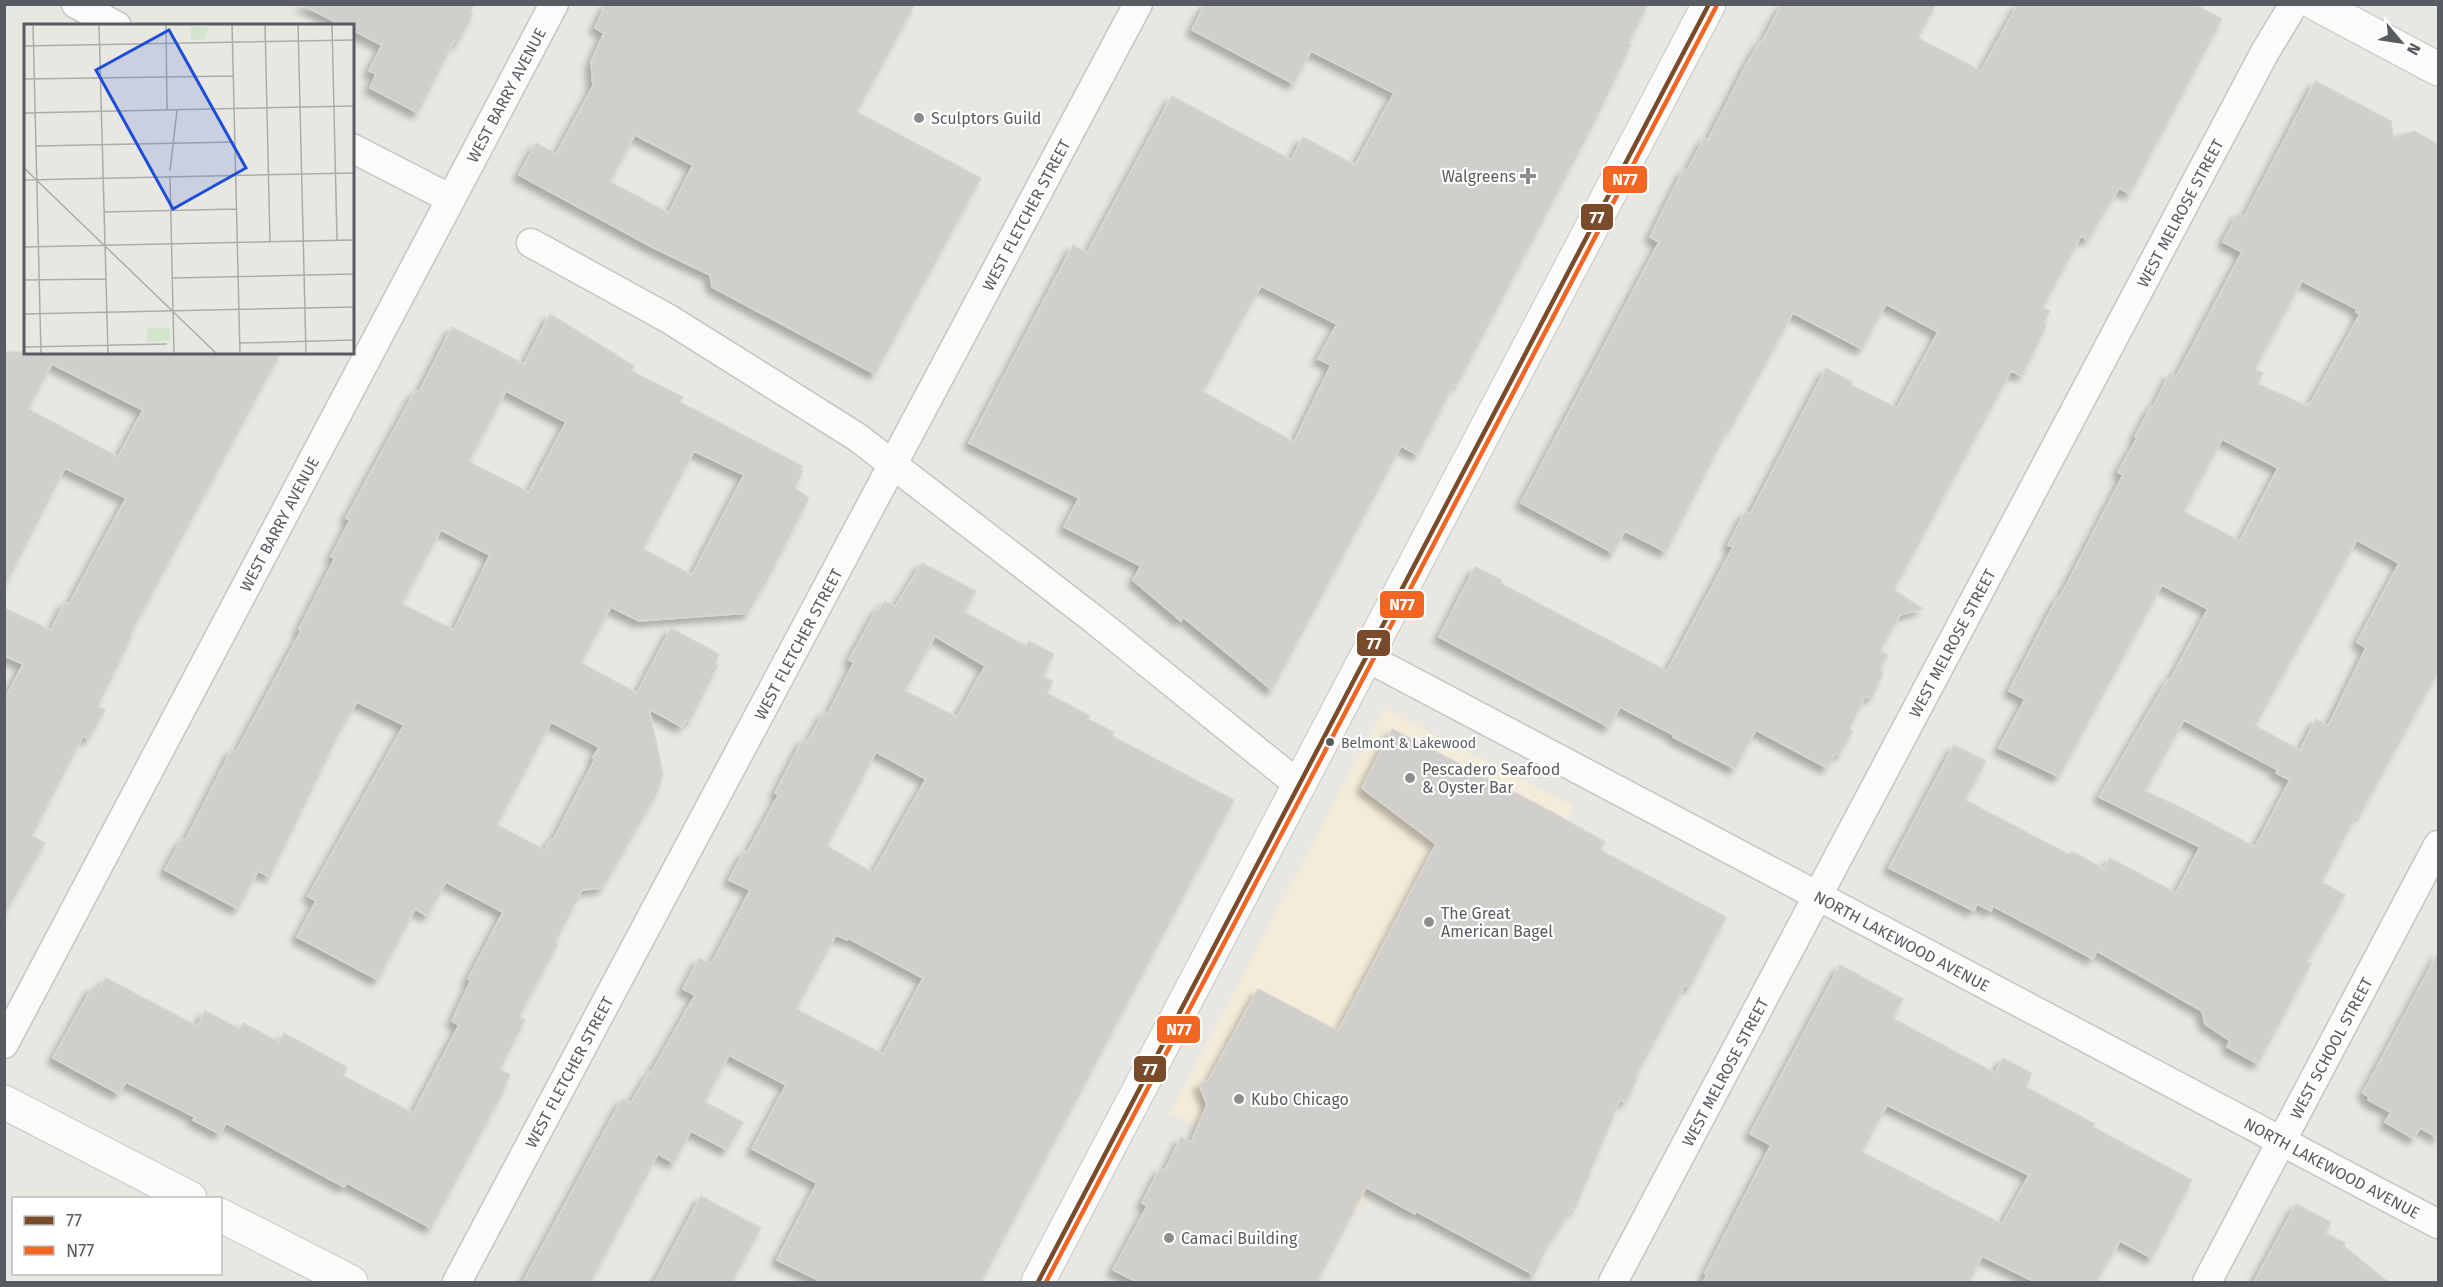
<svg xmlns="http://www.w3.org/2000/svg" width="2443" height="1287" viewBox="0 0 2443 1287" font-family="'Fira Sans',sans-serif">
	<style>
		.commercial { fill: #f4ecd9 }
		.building { fill: #d0cfcc; stroke: #d8d6d2; stroke-width: 1.5; fill-rule: evenodd; filter: url(#shadow) }
		.lines { fill: none; stroke-linecap: round; stroke-linejoin: round }
		.minor-casing { stroke: #c5c5c4; stroke-width: 31 }
		.tertiary-casing { stroke: #c5c5c4; stroke-width: 35 }
		.secondary-casing { stroke: #c6c6c5; stroke-width: 35 }
		.minor { stroke: #fcfbfb; stroke-width: 28 }
		.tertiary { stroke: #fcfbfb; stroke-width: 33 }
		.secondary { stroke: #fcfbfb; stroke-width: 33 }
		.bus-1-casing { stroke: #fff; stroke-width: 9 }
		.bus-2-casing { stroke: #fff; stroke-width: 9 }
		.bus-1 { stroke: #7a4b2a; stroke-width: 4.5 }
		.bus-2 { stroke: #f26522; stroke-width: 4.5 }
		.poi-dot { fill: #8b8d8e; stroke: #fff; stroke-width: 2 }
		.bus-dot { fill: #585c60; stroke: #fff; stroke-width: 2 }
		.labels { text-anchor: middle; stroke-width: 4.5; stroke-linejoin: round; paint-order: stroke }
		.bus-label { font-size: 14px; fill: #585c60; stroke: #fff; text-anchor: start }
		.street-label { font-size: 16px; fill: #585c60; stroke: #fff }
		.poi-label { font-size: 16px; fill: #585c60; stroke: #fff; text-anchor: start }
		.inset-road { fill: none; stroke: #ababaa; stroke-width: 1.5 }
		.view { fill: #1d4ed8; fill-opacity: 0.15; stroke: #1d4ed8; stroke-width: 3 }
		.inset-edge { fill: none; stroke: #585c60; stroke-width: 3 }
		.line-badge { stroke: #fff; stroke-width: 2 }
		.badge-label { font-size: 16px; text-anchor: middle; font-weight: bold; fill: #fff }
	</style>
	<defs>
		<filter id="shadow"><feDropShadow dx="-5.5" dy="5.5" stdDeviation="3" flood-color="#0004"/></filter>
	</defs>
	<rect width="100%" height="100%" fill="#e9e7e2"/>
	<polygon class="commercial" points="1384,709 1573,806 1357,1211 1171,1113"/>
	<g class="building">
		<polygon points="301,4 474,4 470,12 473,14 458,43 454,41 418,113 370,88 376,74 369,71 382,45 352,30 352,26 343,26"/>
		<path d="M606,4H915L857,112L981,178L875,374L712,287L710,275L652,247L519,175L536,143L556,154L593,86L591,62L604,33L595,28ZM635,135L693,165L669,213L610,182Z"/>
		<path d="M1205,4H1648L1628,44L1631,45L1596,119L1457,385L1454,384L1418,455L1401,446L1272,690L1183,617L1181,621L1133,580L1141,566L1064,527L1079,498L969,443L1073,245L1087,253L1172,96L1291,160L1303,137L1355,165L1394,93L1311,51L1294,84L1192,30ZM1261,286L1337,324L1318,359L1331,365L1294,442L1203,392Z"/>
		<polygon points="1782,4 1936,4 1918,38 1981,71 2018,4 2194,4 2222,19 2130,194 2119,188 2088,240 2081,236 2043,307 2050,311 2044,322 2046,327 2022,376 2011,371 1894,590 1923,609 1900,615 1880,651 1888,655 1880,669 1883,674 1872,697 1865,697 1850,727 1852,732 1840,754 1835,754 1827,768 1756,730 1735,769 1673,737 1674,735 1620,707 1609,727 1439,637 1475,567 1502,580 1500,583 1667,671 1733,547 1728,545 1745,512 1750,514 1826,368 1852,382 1851,385 1897,408 1938,332 1886,304 1862,349 1793,313 1731,428 1729,427 1666,552 1625,531 1613,553 1521,503 1659,242 1650,237 1668,200 1684,169 1687,171 1704,138 1708,140 1744,69 1760,41 1762,42"/>
		<path d="M2315,81L2391,121L2393,137L2414,131L2439,145V670L2359,817L2356,815L2322,882L2345,895L2307,962L2311,964L2258,1064L2227,1047L2230,1041L2205,1024L2202,1011L2097,951L2093,959L1993,906L1991,911L1977,904L1974,911L1889,868L1954,745L1986,761L1965,800L2070,855L2072,851L2104,869L2110,858L2176,893L2200,847L2099,797L2168,679L2170,680L2208,609L2162,585L2059,777L1999,748L2025,699L2009,691L2057,598L2060,597L2123,475L2118,472L2137,438L2135,437L2151,406L2153,407L2170,373L2176,377L2242,252L2223,242L2238,213L2244,217ZM2302,281L2357,309L2356,312L2360,314L2310,404L2308,403L2307,406L2258,384L2263,373L2255,369ZM2222,439L2278,468L2240,541L2184,512ZM2357,540L2399,563L2357,642L2366,648L2328,726L2316,719L2300,750L2255,726ZM2184,720L2278,770L2276,773L2290,780L2255,847L2184,809L2145,791Z"/>
		<path d="M550,314L634,366L631,371L683,397L680,402L802,466L800,469L803,471L795,488L809,498L764,587H763L748,613L639,621L611,607L581,663L637,693L671,628L719,654L715,665H718L690,721L687,719L682,727L649,709L663,774L657,793L603,888L582,890L555,943L558,944L519,1017L525,1020L500,1069L510,1075L501,1096L431,1228L347,1183L344,1187L226,1123L220,1134L193,1120L195,1117L126,1082L119,1094L53,1058L93,986L99,989L106,978L197,1026L205,1011L240,1029L243,1023L279,1042L284,1033L347,1067L343,1076L413,1113L459,1025L452,1021L471,980L468,979L503,912L446,882L428,916L415,909L378,980L297,937L316,901L308,896L404,725L357,702L337,737L270,877L258,871L238,909L165,870L182,839L185,841L232,749L236,752L301,631L299,629L335,558L331,557L350,520L346,518L415,391L419,392L452,327L524,364ZM506,391L566,422L529,492L469,462ZM694,451L744,475L692,575L643,549ZM441,530L490,555L454,630L402,604ZM551,722L599,747L593,758L595,759L553,840L551,839L545,850L497,825Z"/>
		<path d="M4,352H281L130,635L132,636L98,706L105,710L89,739L83,736L32,836L45,843L4,915V701L23,664L4,656V608L51,630L65,602L69,604L126,498L65,468L4,588ZM52,364L143,410L118,457L28,409Z"/>
		<path d="M922,563L976,591L964,612L1026,646L1029,641L1054,654L1043,676L1053,681L1047,693L1090,716L1088,719L1114,732L1112,736L1234,800L981,1282H822L777,1260L817,1183L752,1149L786,1085L729,1055L705,1102L743,1122L727,1150L691,1131L674,1163L658,1154L591,1282H523L622,1099L631,1103L649,1072L651,1073L695,995L683,989L699,958L711,964L733,923L750,890L729,880L744,851L747,853L779,794L775,793L803,739L808,741L824,712L828,714L854,662L849,660L877,609L879,610L885,601L895,607ZM935,636L985,666L957,717L905,691ZM876,752L926,779L873,873L827,846ZM836,935L847,940L848,938L923,978L883,1054L796,1009Z"/>
		<polygon points="1392,729 1554,813 1605,842 1600,850 1726,917 1690,987 1685,985 1635,1078 1637,1079 1626,1102 1620,1100 1575,1209 1572,1208 1548,1245 1534,1275 1416,1211 1415,1214 1366,1187 1317,1282 1137,1282 1113,1270 1147,1206 1142,1203 1160,1168 1165,1170 1181,1137 1191,1142 1207,1105 1199,1084 1208,1081 1258,989 1338,1031 1436,844 1362,788"/>
		<polygon points="2439,951 2439,1138 2420,1128 2414,1139 2385,1122 2391,1112 2368,1100 2369,1097 2363,1093"/>
		<path d="M1840,965L1903,999L1892,1018L1995,1073L2003,1058L2032,1073L2026,1087L2095,1124L2093,1127L2192,1180L2152,1258L2120,1241L2096,1282H2035L1982,1256L1969,1282H1703L1707,1275L1705,1273L1771,1145L1750,1134ZM1887,1105L2029,1175L2002,1224L1862,1152Z"/>
		<polygon points="701,1196 761,1228 732,1282 655,1282"/>
		<polygon points="2296,1204 2331,1222 2326,1233 2345,1243 2344,1246 2388,1282 2254,1282"/>
	</g>
	<g class="lines">
		<defs>
			<g id="minor">
				<polyline points="76,4 117,26"/>
				<polyline points="352,148 451,199"/>
				<polyline points="531,243 669,319 857,437 1096,621 1299,785"/>
				<polyline points="1366,657 2438,1224"/>
				<polyline points="4,1044 554,4"/>
				<polyline points="457,1282 1138,4"/>
				<polyline points="1613,1282 2265,52 2294,4"/>
				<polyline points="2207,1282 2438,845"/>
			</g>
			<g id="tertiary">
				<polyline points="2316,4 2438,69"/>
				<polyline points="4,1102 190,1198"/>
				<polyline points="220,1215 351,1282"/>
			</g>
			<polyline id="secondary" points="1038,1282 1709,4"/>
		</defs>
		<use href="#minor" class="minor-casing"/>
		<use href="#tertiary" class="tertiary-casing"/>
		<use href="#secondary" class="secondary-casing"/>
		<use href="#minor" class="minor"/>
		<use href="#tertiary" class="tertiary"/>
		<use href="#secondary" class="secondary"/>
		<defs>
			<polyline id="bus-1" points="1038,1282 1709,4"/>
			<polyline id="bus-2" points="1046,1282 1716,7"/>
		</defs>
		<use href="#bus-1" class="bus-1-casing"/>
		<use href="#bus-2" class="bus-2-casing"/>
		<use href="#bus-1" class="bus-1"/>
		<use href="#bus-2" class="bus-2"/>
	</g>
	<g class="poi-dot">
		<circle cx="919" cy="118" r="6"/>
		<path d="M1525 167h6v6h6v6h-6v6h-6v-6h-6v-6h6z"/>
		<circle cx="1410" cy="778" r="6"/>
		<circle cx="1429" cy="922" r="6"/>
		<circle cx="1239" cy="1099" r="6"/>
		<circle cx="1169" cy="1238" r="6"/>
	</g>
	<circle class="bus-dot" cx="1330" cy="742" r="5"/>
	<g class="labels">
		<g class="bus-label">
			<text x="1341" y="748">Belmont &amp; Lakewood</text>
		</g>
		<g class="street-label">
			<text transform="translate(506 95) rotate(-62)" y="6">WEST BARRY AVENUE</text>
			<text transform="translate(2180 213) rotate(-62)" y="6">WEST MELROSE STREET</text>
			<text transform="translate(1026 215) rotate(-62)" y="6">WEST FLETCHER STREET</text>
			<text transform="translate(279 524) rotate(-62)" y="6">WEST BARRY AVENUE</text>
			<text transform="translate(1952 643) rotate(-62)" y="6">WEST MELROSE STREET</text>
			<text transform="translate(798 644) rotate(-62)" y="6">WEST FLETCHER STREET</text>
			<text transform="translate(1902 941) rotate(28)" y="6">NORTH LAKEWOOD AVENUE</text>
			<text transform="translate(2331 1048) rotate(-62)" y="6">WEST SCHOOL STREET</text>
			<text transform="translate(569 1072) rotate(-62)" y="6">WEST FLETCHER STREET</text>
			<text transform="translate(1725 1072) rotate(-62)" y="6">WEST MELROSE STREET</text>
			<text transform="translate(2332 1168) rotate(28)" y="6">NORTH LAKEWOOD AVENUE</text>
		</g>
		<g class="poi-label">
			<text x="931" y="124">Sculptors Guild</text>
			<text x="1516" y="182" text-anchor="end">Walgreens</text>
			<text x="1422" y="775">Pescadero Seafood<tspan x="1422" dy="18">&amp; Oyster Bar</tspan></text>
			<text x="1441" y="919">The Great<tspan x="1441" dy="18">American Bagel</tspan></text>
			<text x="1251" y="1105">Kubo Chicago</text>
			<text x="1181" y="1244">Camaci Building</text>
		</g>
	</g>
	<g transform="translate(24 24)">
		<rect width="330" height="330" fill="#e9e7e2"/>
		<path d="M167,3H185L180,15L167,16ZM123,304H146V317L123,318Z" fill="#d1e5cd"/>
		<path class="inset-road" d="M9,0L17,330M75,0L84,330M142,0L143,86M208,0L216,330M241,0L246,218M274,0L282,330M308,0L313,216M0,22L330,16M0,55L209,52M0,89L330,82M12,122L210,118M0,144L193,330M146,147L153,86M146,153L150,330M0,156L330,149M80,188L212,185M0,223L330,216M148,254L330,250M0,256L82,255M0,290L330,283M216,319L330,316M0,323L143,320"/>
		<path class="view" d="M145,6L222,144L149,185L72,46Z"/>
		<rect width="330" height="330" class="inset-edge"/>
	</g>
	<g class="line-badge">
		<rect x="1602" y="165" width="46" height="29" rx="6" fill="#f26522"/>
		<rect x="1580" y="203" width="34" height="28" rx="6" fill="#7a4b2a"/>
		<rect x="1379" y="590" width="46" height="29" rx="6" fill="#f26522"/>
		<rect x="1356" y="629" width="35" height="28" rx="6" fill="#7a4b2a"/>
		<rect x="1156" y="1015" width="45" height="29" rx="6" fill="#f26522"/>
		<rect x="1133" y="1055" width="34" height="28" rx="6" fill="#7a4b2a"/>
	</g>
	<g class="badge-label">
		<text x="1625" y="185">N77</text>
		<text x="1597" y="223">77</text>
		<text x="1402" y="610">N77</text>
		<text x="1374" y="649">77</text>
		<text x="1179" y="1035">N77</text>
		<text x="1150" y="1075">77</text>
	</g>
	<rect width="2443" height="1287" fill="none" stroke="#585c60" stroke-width="12"/>
	<rect x="12" y="1197" width="210" height="78" fill="#ffffff" stroke="#bcbebf" stroke-width="1.5"/>
	<rect x="24" y="1216" width="30" height="9" fill="#7a4b2a" stroke="#bcbebf" stroke-width="1.5"/>
	<text x="66" y="1227" font-size="18" fill="#585c60">77</text>
	<rect x="24" y="1246" width="30" height="9" fill="#f26522" stroke="#bcbebf" stroke-width="1.5"/>
	<text x="66" y="1257" font-size="18" fill="#585c60">N77</text>
	<g transform="translate(2401 42) rotate(119)" stroke="#ffffff" stroke-width="4.5" paint-order="stroke">
	<path d="M0-4.5L10 22L0 15L-10 22Z" fill="#585c60"/>
	<text y="-9" font-size="16" font-weight="bold" text-anchor="middle" fill="#585c60">N</text>
	</g>
</svg>
